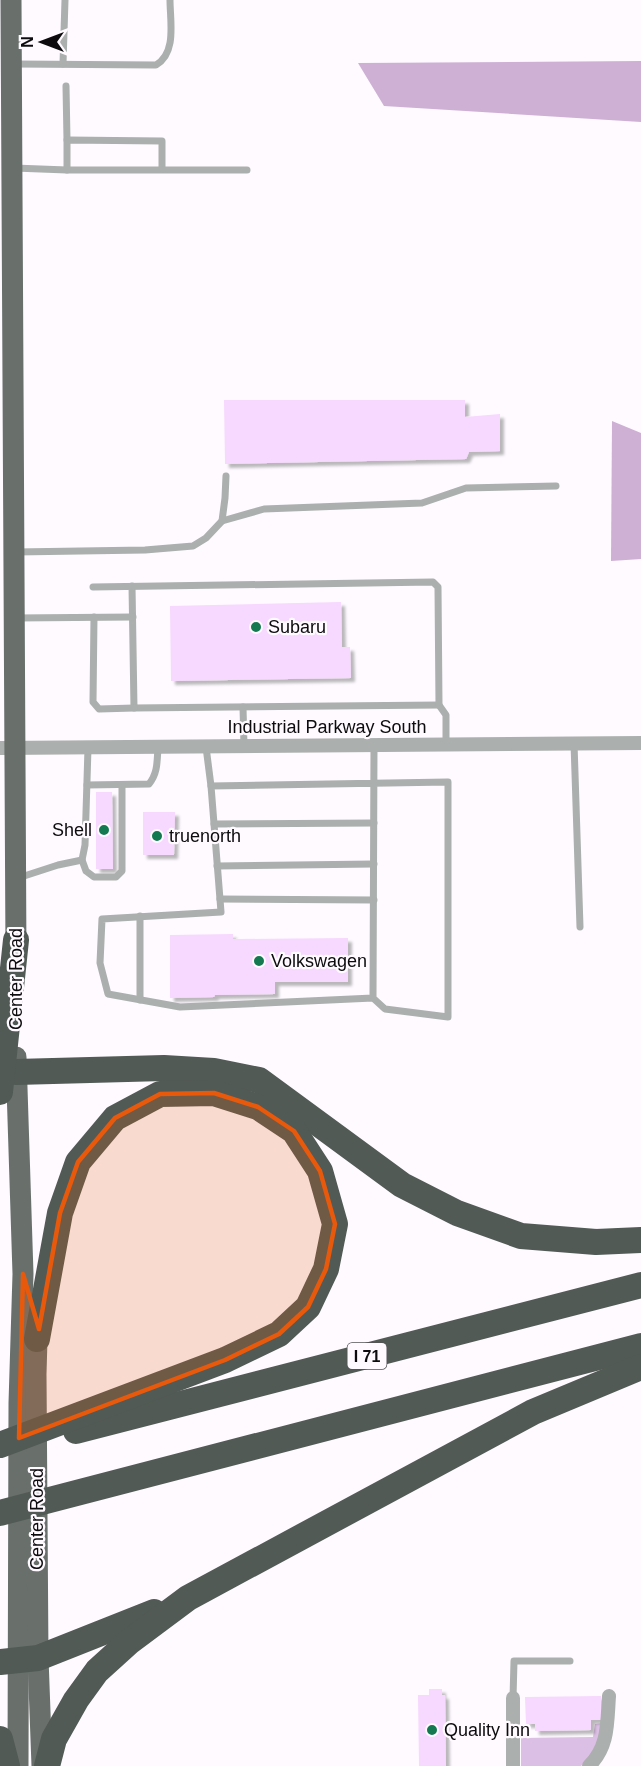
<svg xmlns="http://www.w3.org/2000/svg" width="641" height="1766" viewBox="0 0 641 1766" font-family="Helvetica,sans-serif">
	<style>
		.green { fill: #dcbfe4 }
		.forest { fill: #ceb0d5 }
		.building { fill: #f7d8fe; filter: url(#shadow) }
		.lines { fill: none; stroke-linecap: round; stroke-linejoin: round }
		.service { stroke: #abafad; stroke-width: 7 }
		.minor { stroke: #abafad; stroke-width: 14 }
		.primary { stroke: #69706c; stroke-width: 21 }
		.motorway { stroke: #525a55; stroke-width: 26 }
		.marked { fill: #e8590c; fill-opacity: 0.2; stroke: #e8590c; stroke-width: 4.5; stroke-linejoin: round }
		.poi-dot { fill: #147850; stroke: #fefaff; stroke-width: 2 }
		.labels { text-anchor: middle; stroke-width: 4.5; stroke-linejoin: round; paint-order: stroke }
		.shield { fill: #fefaff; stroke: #555356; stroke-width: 1.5 }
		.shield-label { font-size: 16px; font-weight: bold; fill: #0d0b0d }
		.poi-label { font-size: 18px; fill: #0d0b0d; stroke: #fefaff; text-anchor: start }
		.street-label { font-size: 18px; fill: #0d0b0d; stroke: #fefaff }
	</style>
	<defs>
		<filter id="shadow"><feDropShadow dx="4" dy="4" stdDeviation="1.5" flood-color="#0004"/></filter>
	</defs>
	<rect width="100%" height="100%" fill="#fefaff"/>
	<path class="green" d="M603,1723C602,1736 592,1759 581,1766H521V1738L593,1737L595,1724Z"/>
	<g class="forest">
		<polygon points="641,61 641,122 384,106 358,63"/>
		<polygon points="612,421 641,433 641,559 611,561"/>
	</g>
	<g class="building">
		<polygon points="224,400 465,400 465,417 500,414 500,451 469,452 466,459 225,464"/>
		<polygon points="341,602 342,647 350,647 351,678 171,681 170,606"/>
		<polygon points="96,792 112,792 113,869 96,869"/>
		<polygon points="143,812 175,812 174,855 143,855"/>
		<polygon points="233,934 233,939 348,938 348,982 275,982 275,994 215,995 214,997 170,998 170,935"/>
		<polygon points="429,1689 442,1689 442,1695 445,1695 446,1766 419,1766 418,1695 429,1695"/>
		<polygon points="601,1696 602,1720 591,1720 591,1730 535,1731 535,1724 526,1724 525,1697"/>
	</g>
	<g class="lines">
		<g class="service">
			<path d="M14,64L156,65C177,53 170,21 170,0"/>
			<polyline points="63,64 65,0"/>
			<polyline points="66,86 67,140"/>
			<polyline points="14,168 67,170 247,170"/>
			<polyline points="67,170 67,140 162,141 162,169"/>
			<polyline points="222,521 264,509 422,503 466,488 556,486"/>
			<polyline points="16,552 145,550 193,546 206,538 222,521 225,498 226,476"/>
			<polyline points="132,586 134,708 439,705"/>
			<polyline points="93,587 433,582 438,587 439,705 446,715 446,744"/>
			<polyline points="94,617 93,702 99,709 134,708"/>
			<polyline points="16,618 133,617"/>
			<polyline points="243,707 244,746"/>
			<polyline points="574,743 580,927"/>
			<polyline points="206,747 211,786"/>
			<path d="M87,785L149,784C158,773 157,761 158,747"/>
			<polyline points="214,824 374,823"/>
			<polyline points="82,860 86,871 94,877 116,877 122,871 122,785"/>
			<polyline points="217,866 374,864"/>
			<polyline points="18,878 58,865 82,860 85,845 88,748"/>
			<polyline points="220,899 374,900"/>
			<path d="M373,998L180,1007L108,994L100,963L102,919L221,912L211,786L448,782V1017L385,1009L373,998C374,913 374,829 374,745"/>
			<polyline points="140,1000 140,916"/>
			<polyline points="513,1698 514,1661 570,1661"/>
		</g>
		<g class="minor">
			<polyline points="0,748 641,743"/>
			<polyline points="513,1698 513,1766"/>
			<path d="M589,1766C609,1746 607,1723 609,1696"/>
		</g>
		<g class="primary">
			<polyline points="11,0 16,956"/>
			<polyline points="16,1057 23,1274 19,1403 18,1766"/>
			<polyline points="35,1324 37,1339 36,1374 38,1658 42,1766"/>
		</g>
		<g class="motorway">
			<polyline points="16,1072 164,1068 214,1071 259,1080 402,1185 457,1213 521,1236 596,1242 641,1240"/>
			<polyline points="0,1092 16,940"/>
			<polyline points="76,1431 641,1285"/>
			<polyline points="0,1445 225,1360 279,1334 308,1307 326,1269 335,1224 320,1171 294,1131 258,1107 214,1093 160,1094 115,1118 78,1162 60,1213 37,1339"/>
			<polyline points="0,1513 641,1346"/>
			<polyline points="0,1662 38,1658 154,1612"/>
			<polyline points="0,1739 7,1766"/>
			<polyline points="47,1766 54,1739 76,1700 97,1671 129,1642 188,1598 533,1412 641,1367"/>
		</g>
	</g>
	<path class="marked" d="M214,1093L258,1107L294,1131L320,1171L335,1224L326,1269L308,1307L279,1334L225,1360L19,1438L23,1274L39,1329L60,1213L78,1162L115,1118L160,1094Z"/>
	<g class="poi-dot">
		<circle cx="256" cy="627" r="6"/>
		<circle cx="104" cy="830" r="6"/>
		<circle cx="157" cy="836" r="6"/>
		<circle cx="259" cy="961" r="6"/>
		<circle cx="432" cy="1730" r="6"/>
	</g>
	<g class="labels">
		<rect class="shield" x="347.5" y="1343" width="39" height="26" rx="4.5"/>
		<g class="shield-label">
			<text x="367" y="1362">I 71</text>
		</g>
		<g class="poi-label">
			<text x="268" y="633">Subaru</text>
			<text x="92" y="836" text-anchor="end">Shell</text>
			<text x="169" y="842">truenorth</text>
			<text x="271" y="967">Volkswagen</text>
			<text x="444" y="1736">Quality Inn</text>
		</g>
		<g class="street-label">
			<text x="327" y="733">Industrial Parkway South</text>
			<text transform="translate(16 979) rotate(-90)" y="6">Center Road</text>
			<text transform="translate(37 1519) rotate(-90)" y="6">Center Road</text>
		</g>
	</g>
	<g transform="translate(42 42) rotate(270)" stroke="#fefaff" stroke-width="4.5" paint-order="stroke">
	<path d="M0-4.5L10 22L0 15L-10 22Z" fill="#0d0b0d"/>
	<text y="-9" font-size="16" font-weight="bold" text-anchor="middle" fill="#0d0b0d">N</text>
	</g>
</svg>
